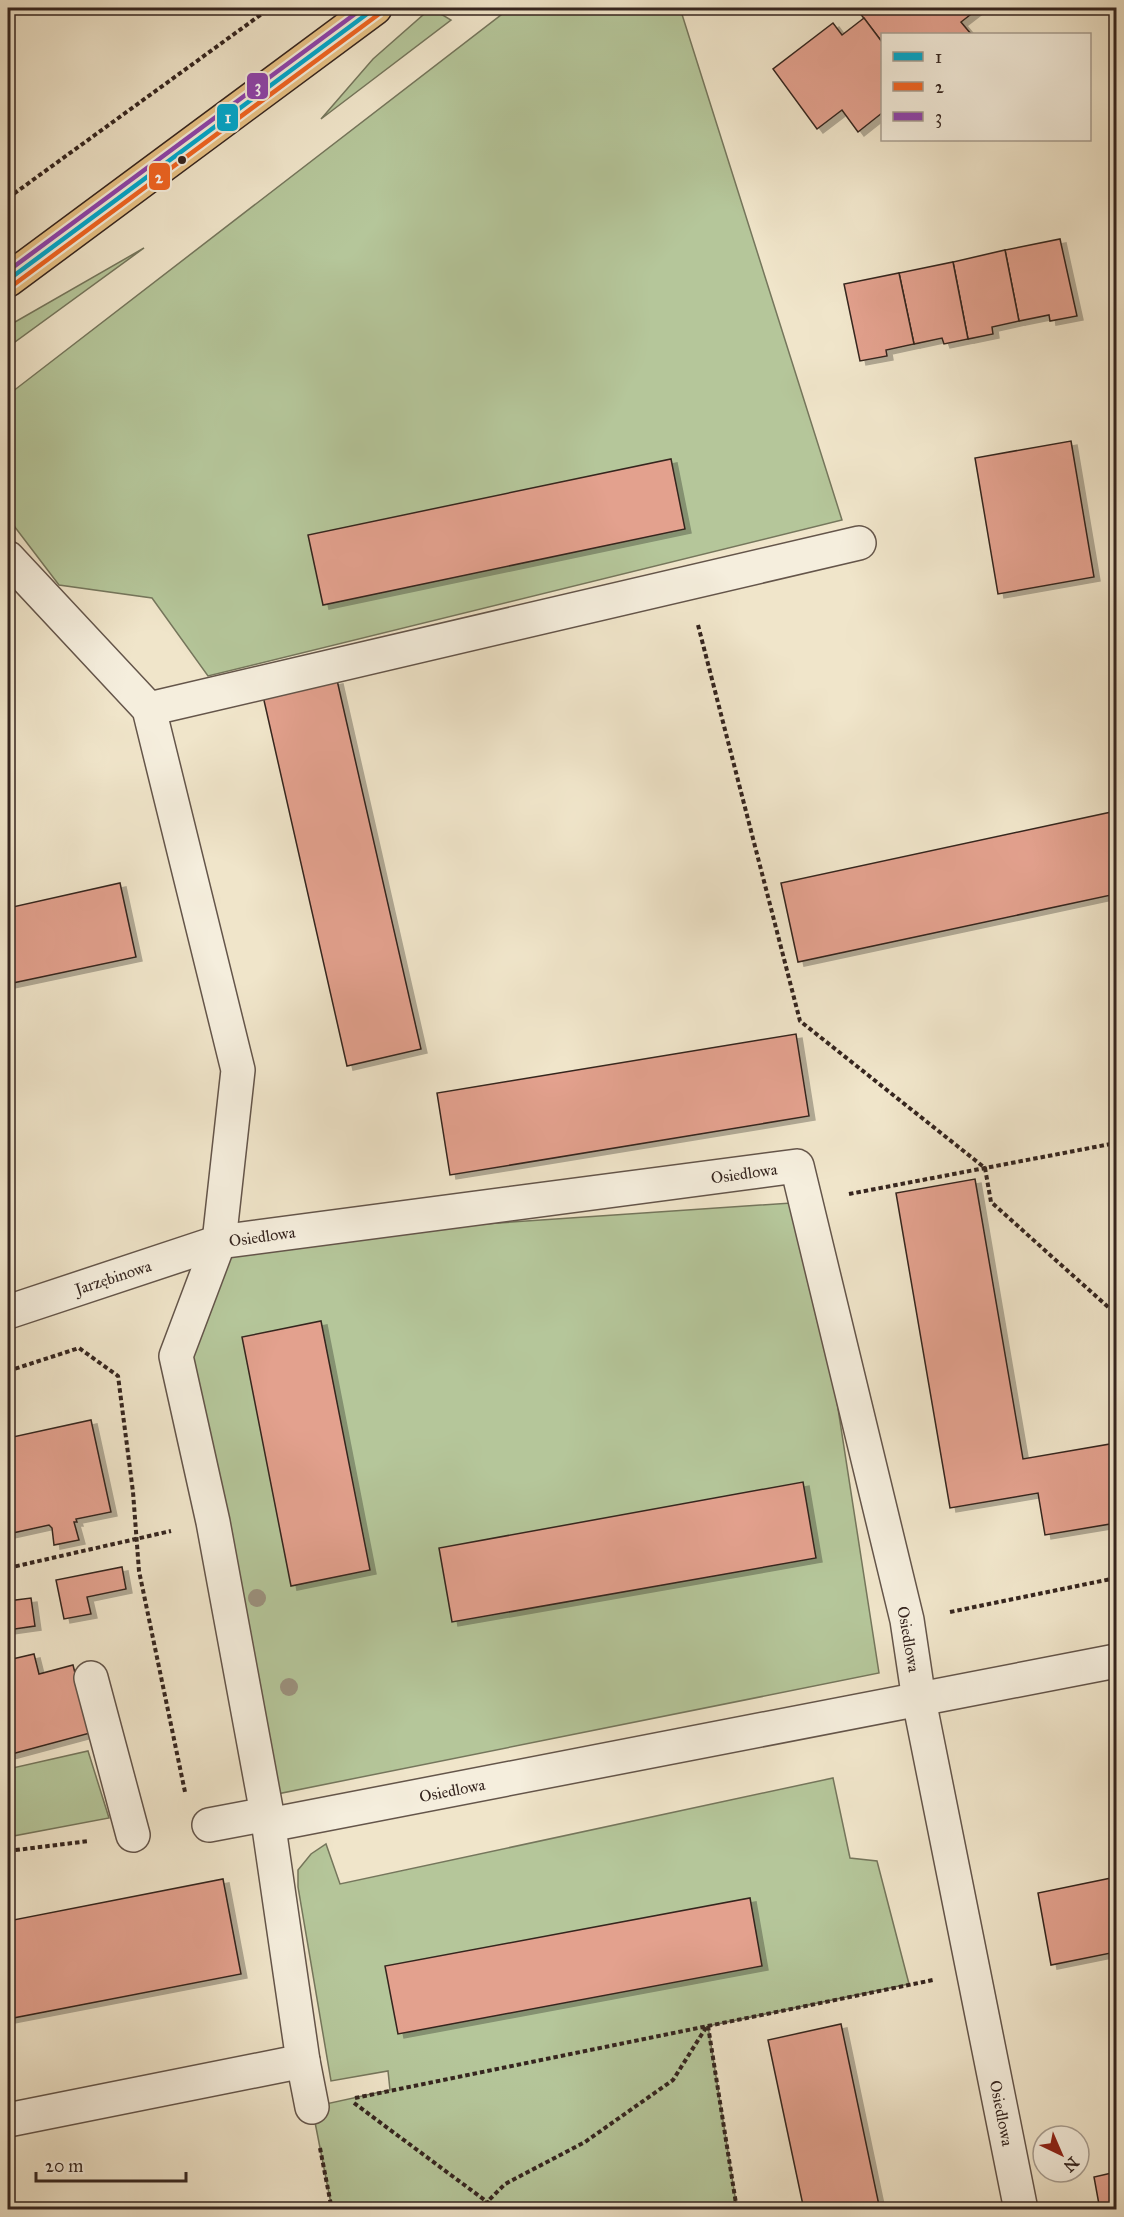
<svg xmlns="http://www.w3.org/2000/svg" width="1124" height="2217" viewBox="0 0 1124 2217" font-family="'IM FELL Great Primer',serif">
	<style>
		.green { fill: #b5c69a; stroke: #75765c; stroke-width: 1.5 }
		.building { fill: #e3a18e; stroke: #35251f; stroke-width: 1.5; filter: url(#shadow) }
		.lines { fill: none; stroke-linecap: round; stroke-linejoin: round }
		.street-casing { stroke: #64554a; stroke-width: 36 }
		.primary-casing { stroke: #35251f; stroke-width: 36 }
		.path { stroke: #35251f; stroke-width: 4; stroke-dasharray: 4.5 3; stroke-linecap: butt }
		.street { stroke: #f5eedd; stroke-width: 33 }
		.primary { stroke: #e8c285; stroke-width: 33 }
		.bus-1-casing { stroke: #f5eedd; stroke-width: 9 }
		.bus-2-casing { stroke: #f5eedd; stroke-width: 9 }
		.bus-3-casing { stroke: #f5eedd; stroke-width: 9 }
		.bus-1 { stroke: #00a9ce; stroke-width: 4.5 }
		.bus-2 { stroke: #f26522; stroke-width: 4.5 }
		.bus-3 { stroke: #8e44ad; stroke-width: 4.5 }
		.tree { fill: #9b917d }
		.bus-dot { fill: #35251f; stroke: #f5eedd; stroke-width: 2 }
		.labels { text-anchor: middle; stroke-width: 4.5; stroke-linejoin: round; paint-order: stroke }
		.street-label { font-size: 16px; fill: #35251f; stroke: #f5eedd }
		.line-badge { stroke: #f5eedd; stroke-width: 2 }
		.badge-label { font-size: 16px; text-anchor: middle; font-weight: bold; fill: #fff }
	</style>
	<defs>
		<filter id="shadow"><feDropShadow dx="6" dy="4" stdDeviation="0" flood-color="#0004"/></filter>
	</defs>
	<rect width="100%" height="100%" fill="#f0e5ca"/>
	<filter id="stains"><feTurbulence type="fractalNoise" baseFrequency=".00333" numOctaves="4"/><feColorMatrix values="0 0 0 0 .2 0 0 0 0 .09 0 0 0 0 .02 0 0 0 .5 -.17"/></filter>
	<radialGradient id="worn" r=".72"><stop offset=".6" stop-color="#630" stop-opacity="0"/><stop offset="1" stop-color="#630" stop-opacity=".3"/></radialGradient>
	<g class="green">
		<polygon points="431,8 451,20 321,119 373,59"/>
		<polygon points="510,8 680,8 842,520 208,676 152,598 59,585 8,518 8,395"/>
		<polygon points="144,248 8,347 8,326"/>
		<polygon points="806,1202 879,1673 272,1795 176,1356 219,1242"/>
		<polygon points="88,1751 109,1818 8,1837 8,1769"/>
		<polygon points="833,1778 850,1858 877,1861 909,1984 708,2026 737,2209 332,2209 312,2107 390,2090 388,2071 331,2081 298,1887 298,1870 311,1854 326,1844 340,1884"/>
	</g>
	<g class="building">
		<polygon points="856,8 979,8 961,22 971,34 882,34 882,42"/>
		<polygon points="864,18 882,42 882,113 858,132 842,110 817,129 773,69 833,23 842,35"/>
		<polygon points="1060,239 1077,316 1050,321 1049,315 1019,321 1005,250"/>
		<polygon points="1005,250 1019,321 992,327 993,334 968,339 953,262"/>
		<polygon points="953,262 968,339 944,344 942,338 914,344 899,273"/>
		<polygon points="899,273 914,344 886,350 887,356 860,361 844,284"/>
		<polygon points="1071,441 1094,577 998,594 975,458"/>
		<polygon points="671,459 685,529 323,605 308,535"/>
		<polygon points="337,680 421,1049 347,1066 263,696"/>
		<polygon points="1116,811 1116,894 798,962 781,883"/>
		<polygon points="120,883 136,957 8,984 8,908"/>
		<polygon points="796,1034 809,1116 450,1175 437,1093"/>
		<polygon points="975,1179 1023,1459 1116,1443 1116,1523 1045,1535 1038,1493 950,1508 896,1193"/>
		<polygon points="321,1321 370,1570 291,1586 242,1337"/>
		<polygon points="91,1420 111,1512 76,1519 77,1522 74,1522 79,1540 54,1545 52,1528 49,1525 8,1534 8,1438"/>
		<polygon points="803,1482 816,1558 452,1622 439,1548"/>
		<polygon points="122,1567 126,1589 87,1597 91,1614 64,1619 56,1580"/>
		<polygon points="31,1598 35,1626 8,1630 8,1601"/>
		<polygon points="34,1654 39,1674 73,1665 90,1733 8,1755 8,1681 13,1679 8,1660"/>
		<polygon points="1116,1877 1116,1952 1051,1965 1038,1893"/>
		<polygon points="223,1879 241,1974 8,2019 8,1921"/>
		<polygon points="750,1898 762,1966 398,2034 385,1966"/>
		<polygon points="841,2024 880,2210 804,2210 768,2040"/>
		<polygon points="1116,2172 1116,2210 1100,2210 1094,2177"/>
	</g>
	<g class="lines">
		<defs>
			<g id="street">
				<polyline points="8,558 149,709 238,1070 219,1242 176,1356 213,1522 267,1814 303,2061 8,2120"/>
				<polyline points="149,709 859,543"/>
				<polyline points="8,1312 219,1242 797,1166 907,1620 919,1700 1021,2210"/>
				<polyline points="91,1678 133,1835"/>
				<polyline points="209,1825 267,1814"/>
				<polyline points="269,1825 1116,1661"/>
				<polyline points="303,2061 312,2107"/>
			</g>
			<polyline id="primary" points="8,280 375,8"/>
		</defs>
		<use href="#street" class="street-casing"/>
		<use href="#primary" class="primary-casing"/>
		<g class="path">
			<polyline points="8,198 270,8"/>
			<polyline points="698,625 800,1021 985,1168 991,1202 1116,1314"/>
			<polyline points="849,1194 1116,1143"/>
			<polyline points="8,1371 79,1348 118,1376 133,1492 139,1571 185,1792"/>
			<polyline points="8,1568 171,1531"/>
			<polyline points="950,1612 1116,1578"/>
			<polyline points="8,1851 89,1841"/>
			<polyline points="708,2026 737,2210"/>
			<polyline points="355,2098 933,1980"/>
			<polyline points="354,2103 498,2210"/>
			<polyline points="320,2148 332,2210"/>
			<polyline points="479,2210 505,2184 585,2142 673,2080 707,2026"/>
		</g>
		<use href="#street" class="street"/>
		<use href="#primary" class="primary"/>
		<defs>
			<polyline id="bus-1" points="8,280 375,8"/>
			<polyline id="bus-2" points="12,286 379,14"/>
			<polyline id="bus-3" points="8,271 363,8"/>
		</defs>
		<use href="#bus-1" class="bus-1-casing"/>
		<use href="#bus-2" class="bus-2-casing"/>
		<use href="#bus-3" class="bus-3-casing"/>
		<use href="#bus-1" class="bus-1"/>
		<use href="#bus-2" class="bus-2"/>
		<use href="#bus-3" class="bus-3"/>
	</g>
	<g class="tree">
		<circle cx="257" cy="1598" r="9"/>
		<circle cx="289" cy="1687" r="9"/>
	</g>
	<circle class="bus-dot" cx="182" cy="160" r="5"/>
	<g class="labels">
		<g class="street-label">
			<text transform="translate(744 1173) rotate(-8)" y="6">Osiedlowa</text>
			<text transform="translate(262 1236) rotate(-8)" y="6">Osiedlowa</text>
			<text transform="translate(113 1277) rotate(-18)" y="6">Jarzębinowa</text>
			<text transform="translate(909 1639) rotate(80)" y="6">Osiedlowa</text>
			<text transform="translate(452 1790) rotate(-11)" y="6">Osiedlowa</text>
			<text transform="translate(1002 2113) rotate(79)" y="6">Osiedlowa</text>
		</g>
	</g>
	<g class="line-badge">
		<rect x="246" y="72" width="23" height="28" rx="6" fill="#8e44ad"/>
		<rect x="216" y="103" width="23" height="29" rx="6" fill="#00a9ce"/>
		<rect x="148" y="162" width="23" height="29" rx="6" fill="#f26522"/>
	</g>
	<g class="badge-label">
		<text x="258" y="92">3</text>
		<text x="228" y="123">1</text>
		<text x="159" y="183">2</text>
	</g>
	<rect width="1124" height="2217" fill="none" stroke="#f0e5ca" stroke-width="30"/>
	<rect x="9" y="9" width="1106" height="2199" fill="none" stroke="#35251f" stroke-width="3"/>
	<rect x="15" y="15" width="1094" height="2187" fill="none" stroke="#35251f" stroke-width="1.5"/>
	<rect x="881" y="33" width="210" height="108" fill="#f5eedd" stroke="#a89e91" stroke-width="1.5"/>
	<rect x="893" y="52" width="30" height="9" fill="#00a9ce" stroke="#a89e91" stroke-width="1.5"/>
	<text x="935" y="63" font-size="18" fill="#35251f">1</text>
	<rect x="893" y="82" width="30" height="9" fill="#f26522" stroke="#a89e91" stroke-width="1.5"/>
	<text x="935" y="93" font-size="18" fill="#35251f">2</text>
	<rect x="893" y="112" width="30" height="9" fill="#8e44ad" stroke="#a89e91" stroke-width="1.5"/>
	<text x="935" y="123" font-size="18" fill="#35251f">3</text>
	<g transform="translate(1061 2154) rotate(136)"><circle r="28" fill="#f5eedd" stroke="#a89e91" stroke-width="1.5"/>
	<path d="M0-4.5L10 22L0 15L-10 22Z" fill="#8f2418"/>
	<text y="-9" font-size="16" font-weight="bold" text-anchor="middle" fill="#35251f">N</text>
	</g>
	<path d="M36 2172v9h150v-9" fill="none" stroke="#35251f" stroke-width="3"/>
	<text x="45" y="2172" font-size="18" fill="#35251f" stroke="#f5eedd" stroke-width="4.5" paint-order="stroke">20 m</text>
	<rect width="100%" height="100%" filter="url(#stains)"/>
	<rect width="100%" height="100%" fill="url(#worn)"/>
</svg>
